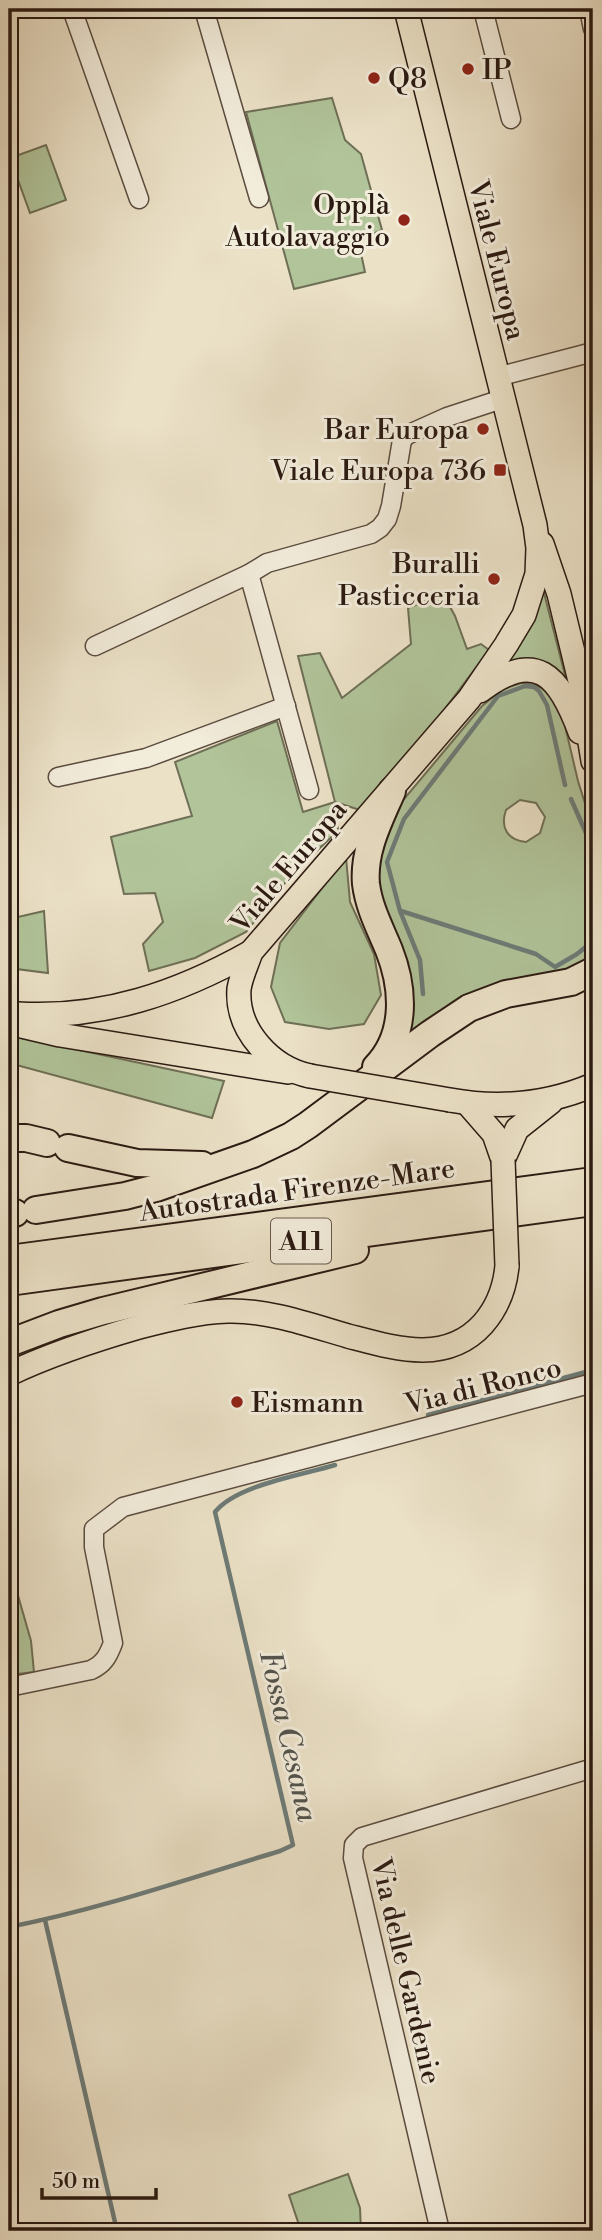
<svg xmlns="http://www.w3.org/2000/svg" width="602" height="2240" viewBox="0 0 602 2240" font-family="'Libre Bodoni',serif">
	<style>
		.green { fill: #b1c49a; stroke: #6e6f56; stroke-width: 2; fill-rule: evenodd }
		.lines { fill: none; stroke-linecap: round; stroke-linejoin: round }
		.stream { stroke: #6d7b77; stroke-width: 4.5 }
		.minor-casing { stroke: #5b4c3f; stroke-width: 21 }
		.major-casing { stroke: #2b1a12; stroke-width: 26 }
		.highway-casing { stroke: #2b1a12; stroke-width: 30 }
		.minor { stroke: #f2ecdb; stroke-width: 18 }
		.major { stroke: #ebe1c7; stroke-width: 23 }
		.highway { stroke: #ebe1c7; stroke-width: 26 }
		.major-bridge-casing { stroke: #2b1a12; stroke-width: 26; stroke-linecap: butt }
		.major-bridge { stroke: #ebe1c7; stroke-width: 23 }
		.poi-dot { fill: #8f2418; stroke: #f2ecdb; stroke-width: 2.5 }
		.labels { text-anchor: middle; stroke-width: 6; stroke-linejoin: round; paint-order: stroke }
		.shield { fill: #f2ecdb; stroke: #67594e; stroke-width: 2 }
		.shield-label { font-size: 26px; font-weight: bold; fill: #2b1a12 }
		.poi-label { font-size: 28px; fill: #2b1a12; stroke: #f2ecdb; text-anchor: end }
		.street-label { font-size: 28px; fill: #2b1a12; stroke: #f2ecdb }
		.water-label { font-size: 30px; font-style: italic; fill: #52534d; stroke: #f2ecdb }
	</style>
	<rect width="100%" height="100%" fill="#ebe1c7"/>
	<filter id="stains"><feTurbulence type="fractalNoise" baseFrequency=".00286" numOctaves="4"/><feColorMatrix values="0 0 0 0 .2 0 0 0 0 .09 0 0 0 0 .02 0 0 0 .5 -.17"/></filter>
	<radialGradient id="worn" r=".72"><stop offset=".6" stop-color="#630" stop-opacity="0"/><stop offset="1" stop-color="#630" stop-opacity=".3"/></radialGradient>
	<g class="green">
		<polygon points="332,98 345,140 361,154 382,230 358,240 365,272 294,289 246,112"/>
		<polygon points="46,145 66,200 30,213 10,158"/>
		<polygon points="543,589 567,683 509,660"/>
		<polygon points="443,594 455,616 467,649 481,644 489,650 435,722 360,810 335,802 338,831 293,873 246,932 195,958 149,971 143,944 163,922 155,893 124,894 111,837 192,816 175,762 277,721 303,812 335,802 298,656 320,653 342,698 411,644 408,608"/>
		<path d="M521,683L533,684L551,692L561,709L578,781L593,829V961L413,1039L408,1032L373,874L394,811L482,706L503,689ZM520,800L536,803L545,817L540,833L526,842C507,840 500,827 506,810Z"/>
		<polygon points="346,857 350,902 374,954 381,995 364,1024 329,1029 285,1022 271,987 280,943"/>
		<polygon points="44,911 48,973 9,968 9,919"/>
		<polygon points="9,1035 224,1081 212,1118 9,1063"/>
		<polygon points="9,1564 31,1641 34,1672 9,1675"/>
		<polygon points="348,2174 360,2208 361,2231 301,2231 289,2195"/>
	</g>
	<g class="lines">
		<g class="stream">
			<polyline points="571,799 593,849"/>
			<polyline points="401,911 536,954 555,967 577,954 593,941"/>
			<polyline points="423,994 420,960 400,911 387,862 404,819 498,696 525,686 534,687 539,691 547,705 565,785"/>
			<polyline points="428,1415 593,1370"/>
			<polyline points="45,1920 117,2231"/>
			<path d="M9,1927C101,1909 190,1878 280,1851L293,1845L215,1512C236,1485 302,1475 335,1465"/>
		</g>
		<defs>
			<g id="minor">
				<polyline points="72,9 139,199"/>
				<polyline points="204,9 259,198"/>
				<polyline points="483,9 511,119"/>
				<polyline points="589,9 593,29"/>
				<polyline points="497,377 593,352"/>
				<polyline points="249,574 309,790"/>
				<polyline points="95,646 249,574 267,563 371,534 380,528 387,519 391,506 402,440 407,435 447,417 502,399"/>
				<polyline points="58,777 146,758 286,706"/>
				<path d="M9,1687L91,1670C104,1664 108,1656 113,1643L94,1547V1529L123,1507L593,1383"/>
				<polyline points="440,2231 353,1858 354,1845 362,1837 593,1768"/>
			</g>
			<g id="major">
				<polyline points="542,544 559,594 580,681 593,761"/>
				<path d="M480,691C536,648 559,675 580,732"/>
				<path d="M18,1014C103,1019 178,993 251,952"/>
				<polyline points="9,1023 60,1035 288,1072"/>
				<path d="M310,1076C272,1068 236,1031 239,989C241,976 247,964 251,952L469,699L506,645L524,615L537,574L538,548L535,525L406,9"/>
				<path d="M450,1100C500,1109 546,1105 593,1085"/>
				<polyline points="467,1103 494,1134 503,1160"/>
				<polyline points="503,1160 517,1129 551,1102"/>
				<path d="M9,1374C51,1354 94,1340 139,1327C169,1319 198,1312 228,1311C269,1310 310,1325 348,1336C394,1348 446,1365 483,1324C497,1308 505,1287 507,1266"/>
			</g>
			<g id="highway">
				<path d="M376,1067C407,1035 404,988 389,950C380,928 369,908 366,884C363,851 379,821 392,791"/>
				<polyline points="9,1138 26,1138 47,1143"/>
				<polyline points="68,1148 137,1163 202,1165"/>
				<polyline points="36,1210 125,1196 156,1188 253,1154 291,1136 308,1125 430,1034 469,1008 506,994 571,982 593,971"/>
				<polyline points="9,1214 15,1213"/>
				<polyline points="9,1259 593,1181"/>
				<polyline points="9,1282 593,1202"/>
				<polyline points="9,1343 59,1324 103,1311 355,1250"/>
			</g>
		</defs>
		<use href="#minor" class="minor-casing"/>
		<use href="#major" class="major-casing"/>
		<use href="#highway" class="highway-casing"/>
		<use href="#minor" class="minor"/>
		<use href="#major" class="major"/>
		<use href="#highway" class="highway"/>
		<defs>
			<g id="major-bridge">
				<polyline points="310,1076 450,1100"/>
				<polyline points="503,1160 507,1266"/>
			</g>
		</defs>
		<use href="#major-bridge" class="major-bridge-casing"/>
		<use href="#major-bridge" class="major-bridge"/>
	</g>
	<g class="poi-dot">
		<circle cx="468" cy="69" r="7"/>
		<circle cx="374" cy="78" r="7"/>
		<circle cx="404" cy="220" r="7"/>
		<circle cx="483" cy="429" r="7"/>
		<rect x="493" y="463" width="14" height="14" rx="3.5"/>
		<circle cx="494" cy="579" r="7"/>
		<circle cx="237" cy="1402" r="7"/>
	</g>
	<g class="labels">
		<rect class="shield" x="271" y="1218.5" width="60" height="45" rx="5"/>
		<g class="shield-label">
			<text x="301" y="1250">A11</text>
		</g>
		<g class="poi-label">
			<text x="482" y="79" text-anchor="start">IP</text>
			<text x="388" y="88" text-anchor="start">Q8</text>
			<text x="390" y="214">Opplà<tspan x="390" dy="32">Autolavaggio</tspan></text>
			<text x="469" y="439">Bar Europa</text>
			<text x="486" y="480">Viale Europa 736</text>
			<text x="480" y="573">Buralli<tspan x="480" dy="32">Pasticceria</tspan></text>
			<text x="251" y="1412" text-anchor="start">Eismann</text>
		</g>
		<g class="street-label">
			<text transform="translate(498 260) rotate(76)" y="10">Viale Europa</text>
			<text transform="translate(288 866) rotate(-50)" y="10">Viale Europa</text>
			<text transform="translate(297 1189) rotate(-8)" y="10">Autostrada Firenze-Mare</text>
			<text transform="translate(483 1385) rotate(-14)" y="10">Via di Ronco</text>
			<text transform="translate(407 1971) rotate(77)" y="10">Via delle Gardenie</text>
		</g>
		<g class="water-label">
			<text transform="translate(289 1736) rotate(77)" y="10">Fossa Cesana</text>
		</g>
	</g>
	<rect width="602" height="2240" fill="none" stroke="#ebe1c7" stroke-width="35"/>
	<rect x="10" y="10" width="581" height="2219" fill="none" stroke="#2b1a12" stroke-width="3.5"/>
	<rect x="18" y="18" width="567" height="2205" fill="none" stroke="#2b1a12" stroke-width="2"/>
	<path d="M42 2188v10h114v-10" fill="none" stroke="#2b1a12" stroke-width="3.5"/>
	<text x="52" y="2188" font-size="21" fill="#2b1a12" stroke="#f2ecdb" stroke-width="5" paint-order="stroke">50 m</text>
	<rect width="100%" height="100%" filter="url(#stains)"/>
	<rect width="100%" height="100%" fill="url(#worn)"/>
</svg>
